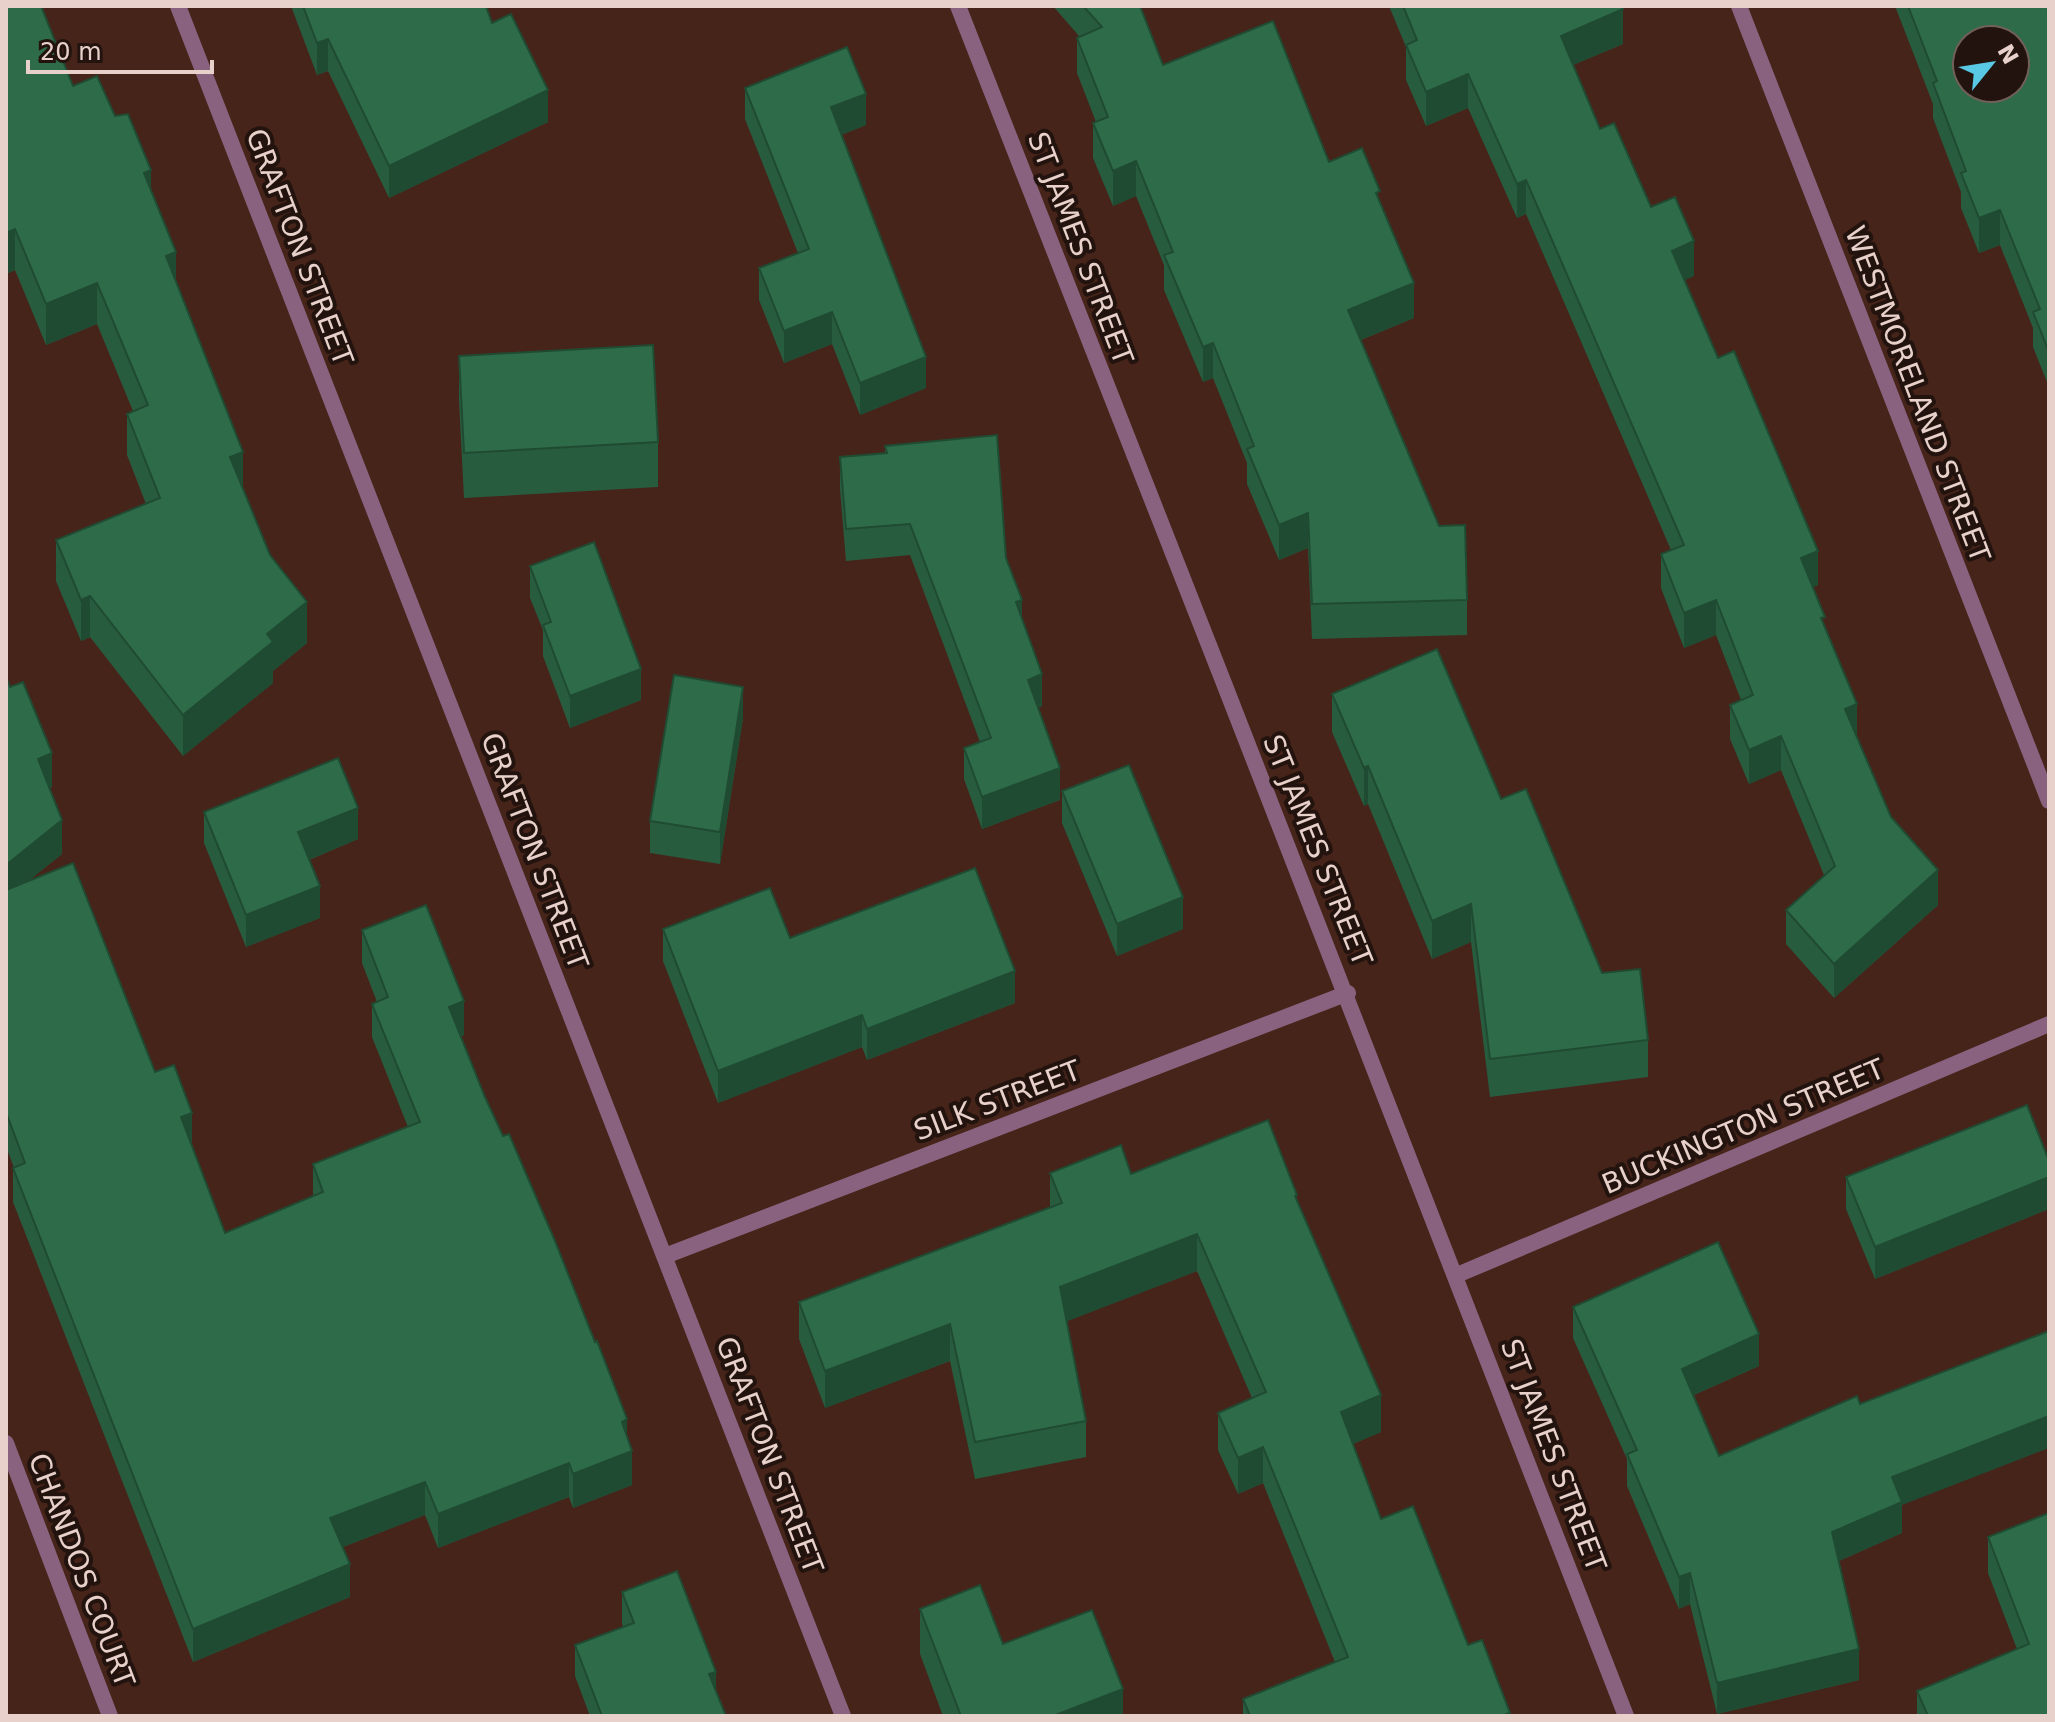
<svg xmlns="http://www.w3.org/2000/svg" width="2055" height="1722" viewBox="0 0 2055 1722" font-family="'DejaVu Sans',sans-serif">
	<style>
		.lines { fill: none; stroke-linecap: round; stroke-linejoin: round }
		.street { stroke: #89627f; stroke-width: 16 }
		.wall { fill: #285c3f }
		.shaded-wall { fill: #204b33 }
		.building { fill: #2e6b49; stroke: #204b33; stroke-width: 2; fill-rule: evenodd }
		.labels { text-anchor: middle; stroke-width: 8; stroke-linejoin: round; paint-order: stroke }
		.street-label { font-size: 28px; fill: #e8d1ca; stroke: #22130e }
	</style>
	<rect width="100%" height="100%" fill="#47241a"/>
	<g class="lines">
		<g class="street">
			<polyline points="178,6 843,1716"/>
			<path d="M958,6C1181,576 1407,1144 1626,1716"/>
			<polyline points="1739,6 2049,801"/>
			<polyline points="665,1256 1348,993"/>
			<polyline points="1457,1275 2049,1024"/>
			<polyline points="6,1443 110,1716"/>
		</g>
	</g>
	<g class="wall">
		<polygon points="6,6 50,6 42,9 73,86 115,116 151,190 176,282 243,490 307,643 273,671 273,683 183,756 90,637 81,641 56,581 56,540 146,504 127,455 127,414 133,411 97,324 46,345 15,270 6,274"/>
		<polygon points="291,6 486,6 492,23 548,122 389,198 328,71 317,75"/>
		<polygon points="1053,6 1140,6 1163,65 1329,162 1380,203 1414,318 1361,340 1467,600 1467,635 1312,639 1308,548 1279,560 1247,484 1247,463 1213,378 1203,382 1164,290 1164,265 1136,196 1113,206 1093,158 1093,123 1096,122 1077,73 1077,38 1079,36"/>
		<polygon points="1389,6 1622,6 1623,44 1573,65 1600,129 1694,276 1684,280 1818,585 1813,587 1857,738 1891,817 1938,905 1834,998 1786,944 1786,910 1824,875 1781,770 1749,784 1730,739 1730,705 1741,700 1716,635 1684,648 1661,588 1661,554 1671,550 1526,214 1517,218 1468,108 1426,126 1406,80 1406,47"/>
		<polygon points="1895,6 2047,6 2049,12 2049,387 2033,347 2033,328 2000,245 1979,253 1961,208 1961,192 1933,118 1933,104"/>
		<polygon points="745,88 866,125 841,135 926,388 860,415 832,344 784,363 759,300 759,268 798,253 745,119"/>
		<polygon points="459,356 658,442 658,487 464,498 459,401"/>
		<polygon points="885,446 1006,558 1022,618 1042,706 1038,708 1060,800 982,829 964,779 964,748 980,742 910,555 846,561 840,489 840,457 885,453"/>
		<polygon points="530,566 641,700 570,728 543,656 543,630 530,598"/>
		<polygon points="6,676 52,787 49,788 62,854 28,881 155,1072 192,1146 225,1233 313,1197 313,1164 408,1127 372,1037 372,1004 377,1002 362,963 362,930 464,1035 461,1036 485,1097 627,1437 632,1485 573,1508 569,1497 438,1548 425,1515 343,1547 350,1597 193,1662 13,1202 13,1168 14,1168 6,1146"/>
		<polygon points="1332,694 1501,799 1602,973 1648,1040 1648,1077 1490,1097 1471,942 1432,959 1368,804 1364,806 1332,732"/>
		<polygon points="743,718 720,864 650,853 650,821"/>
		<polygon points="1062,791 1183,929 1117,956 1062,823"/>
		<polygon points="204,812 358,839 309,860 320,918 246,947 204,843"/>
		<polygon points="663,929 790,938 1015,1003 867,1060 862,1047 718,1103 663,961"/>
		<polygon points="2049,1161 2049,1209 1875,1279 1846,1209 1846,1177"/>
		<polygon points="1050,1173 1131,1174 1297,1201 1381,1432 1353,1444 1381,1519 1468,1645 1510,1716 1243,1716 1243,1699 1335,1662 1263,1483 1238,1494 1218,1450 1218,1413 1252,1398 1197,1271 1067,1321 1086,1421 1086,1457 975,1479 950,1361 825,1408 799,1339 799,1302 1050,1207"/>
		<polygon points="1573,1307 1759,1366 1694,1395 1719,1456 1902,1505 1902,1533 1839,1561 1859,1680 1717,1714 1690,1604 1679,1609 1627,1486 1627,1459 1573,1338"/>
		<polygon points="2049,1513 2049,1716 1917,1716 1917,1691 2017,1649 1988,1573 1988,1537"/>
		<polygon points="622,1592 716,1692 726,1716 590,1716 575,1676 575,1645 623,1627 622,1623"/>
		<polygon points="920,1609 1003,1644 1123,1716 943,1716 920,1654"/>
	</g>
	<g class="shaded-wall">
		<polygon points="1623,9 1623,44 1561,70 1561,36"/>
		<polygon points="328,39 328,71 317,75 317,43"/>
		<polygon points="1468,74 1468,108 1426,126 1426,92"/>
		<polygon points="548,90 548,122 389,198 389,166"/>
		<polygon points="866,94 866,125 831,139 831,107"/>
		<polygon points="1136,161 1136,196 1113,206 1113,171"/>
		<polygon points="151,170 151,211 144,173"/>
		<polygon points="1526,180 1526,214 1517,218 1517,184"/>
		<polygon points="2000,210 2000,245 1979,253 1979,218"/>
		<polygon points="15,229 15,270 6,274 6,233"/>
		<polygon points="1694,241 1694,276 1672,286 1672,251"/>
		<polygon points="176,252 176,293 166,256"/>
		<polygon points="97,283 97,324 46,345 46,304"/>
		<polygon points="1414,283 1414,318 1348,345 1348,310"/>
		<polygon points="832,312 832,344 784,363 784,331"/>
		<polygon points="1213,343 1213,378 1203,382 1203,347"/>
		<polygon points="926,357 926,388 860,415 860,383"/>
		<polygon points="243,452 243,493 230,457"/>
		<polygon points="1308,513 1308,548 1279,560 1279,525"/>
		<polygon points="1818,551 1818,585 1801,592 1801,558"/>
		<polygon points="90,596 90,637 81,641 81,600"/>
		<polygon points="1022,600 1022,631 1016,602"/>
		<polygon points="1716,600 1716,635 1684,648 1684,613"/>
		<polygon points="307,602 307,643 273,671 273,683 183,756 183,715 267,634"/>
		<polygon points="641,669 641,700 570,728 570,696"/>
		<polygon points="1042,674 1042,706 1028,712 1028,680"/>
		<polygon points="743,687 743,718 720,864 720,832"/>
		<polygon points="1857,704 1857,738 1845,709"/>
		<polygon points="1781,736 1781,770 1749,784 1749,750"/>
		<polygon points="52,753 52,787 38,792 38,759"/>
		<polygon points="1368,766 1368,804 1364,806 1364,768"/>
		<polygon points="1060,768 1060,800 982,829 982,797"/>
		<polygon points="358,808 358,839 298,864 298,832"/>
		<polygon points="62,820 62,854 6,899 6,865"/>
		<polygon points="1938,870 1938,905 1834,998 1834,964"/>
		<polygon points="320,886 320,918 246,947 246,915"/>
		<polygon points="1183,897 1183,929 1117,956 1117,924"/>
		<polygon points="1471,904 1471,942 1432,959 1432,921"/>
		<polygon points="1015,971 1015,1003 867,1060 867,1029"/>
		<polygon points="464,1001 464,1035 449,1040 449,1007"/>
		<polygon points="862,1015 862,1047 718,1103 718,1071"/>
		<polygon points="192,1113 192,1146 181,1117"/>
		<polygon points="2049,1177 2049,1209 1875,1279 1875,1247"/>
		<polygon points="1197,1234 1197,1271 1060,1324 1060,1287"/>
		<polygon points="950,1324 950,1361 825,1408 825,1371"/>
		<polygon points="1759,1334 1759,1366 1682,1400 1682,1369"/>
		<polygon points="1381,1395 1381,1432 1341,1449 1341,1412"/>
		<polygon points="2049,1416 2049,1448 1902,1505 1902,1533 1832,1564 1832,1532 1892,1477"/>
		<polygon points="627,1419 627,1453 632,1451 632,1485 573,1508 573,1474 622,1422"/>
		<polygon points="1263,1447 1263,1483 1238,1494 1238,1458"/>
		<polygon points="569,1463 569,1497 438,1548 438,1514"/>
		<polygon points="425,1482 425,1515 330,1552 330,1518"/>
		<polygon points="350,1564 350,1597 193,1662 193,1629"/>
		<polygon points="1690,1573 1690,1604 1679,1609 1679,1577"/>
		<polygon points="1859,1649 1859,1680 1717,1714 1717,1683"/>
		<polygon points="716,1672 716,1703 709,1674"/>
		<polygon points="1123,1689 1123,1716 1053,1716"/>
	</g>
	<g class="building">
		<polygon points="6,6 41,6 73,86 97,76 115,116 128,114 151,170 144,173 176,252 166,256 243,452 230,457 270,555 307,602 267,634 273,642 183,715 90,596 81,600 56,540 160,498 127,414 148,405 97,283 46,304 15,229 6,233"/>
		<polygon points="303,6 486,6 492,23 511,14 548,90 389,166 328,39 317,43"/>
		<polygon points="1083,6 1140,6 1163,65 1273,21 1329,162 1362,148 1380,191 1376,193 1414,283 1348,310 1439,526 1465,525 1467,600 1312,604 1308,513 1279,525 1247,449 1254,446 1213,343 1203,347 1164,255 1173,252 1136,161 1113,171 1093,123 1108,117 1077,38 1102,27"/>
		<polygon points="1403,6 1622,6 1623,9 1561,36 1600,129 1614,123 1651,207 1675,197 1694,241 1672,251 1718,358 1734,351 1818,551 1801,558 1825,617 1821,618 1857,704 1845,709 1891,817 1938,870 1834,964 1786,910 1835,866 1781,736 1749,750 1730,705 1753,695 1716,600 1684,613 1661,554 1684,545 1526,180 1517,184 1468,74 1426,92 1406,45 1417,40"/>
		<path d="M1908,6H2047L2049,12V352L2033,312L2040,309L2000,210L1979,218L1961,173L1966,171L1933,83L1937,81ZM1967,40H2015V88H1967Z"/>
		<polygon points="847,47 866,94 831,107 926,357 860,383 832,312 784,331 759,268 809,249 745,88"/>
		<polygon points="653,345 658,442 464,453 459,356"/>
		<polygon points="997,435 1006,558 1022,600 1016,602 1042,674 1028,680 1060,768 982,797 964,748 991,738 910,524 846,529 840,457 887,453 885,446"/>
		<polygon points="594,542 641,669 570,696 543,625 551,622 530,566"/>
		<polygon points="1437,649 1501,799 1526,789 1602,973 1640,969 1648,1040 1490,1059 1471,904 1432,921 1368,766 1364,768 1332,694"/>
		<polygon points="674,675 743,687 720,832 650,821"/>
		<polygon points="6,676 10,687 23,682 52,753 38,759 62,820 6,865"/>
		<polygon points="338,758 358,808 298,832 320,886 246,915 204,812"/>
		<polygon points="1129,765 1183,897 1117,924 1062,791"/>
		<polygon points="73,863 155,1072 174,1065 192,1113 181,1117 225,1233 323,1192 313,1164 420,1122 372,1004 388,997 362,930 426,905 464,1001 449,1007 485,1097 503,1136 509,1134 555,1241 595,1342 597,1341 627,1419 622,1422 632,1451 573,1474 569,1463 438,1514 425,1482 330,1518 350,1564 193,1629 13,1168 25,1163 6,1112 6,890"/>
		<polygon points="975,868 1015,971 867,1029 862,1015 718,1071 663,929 770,888 790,938"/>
		<polygon points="2027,1105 2049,1161 2049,1177 1875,1247 1846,1177"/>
		<polygon points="1268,1120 1297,1195 1295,1196 1381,1395 1341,1412 1381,1519 1413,1506 1468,1645 1482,1640 1510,1713 1501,1716 1250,1716 1243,1699 1348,1657 1263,1447 1238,1458 1218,1413 1266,1392 1197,1234 1060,1287 1086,1421 975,1442 950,1324 825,1371 799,1302 1062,1203 1050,1173 1121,1145 1131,1174"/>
		<polygon points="1718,1242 1759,1334 1682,1369 1719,1456 1857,1396 1860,1404 2049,1331 2049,1416 1892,1477 1902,1502 1832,1532 1859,1649 1717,1683 1690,1573 1679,1577 1660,1532 1627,1454 1637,1450 1573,1307"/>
		<polygon points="2049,1513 2049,1716 1928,1716 1917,1691 2029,1644 1988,1537"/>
		<polygon points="677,1571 716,1672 709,1674 726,1716 602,1716 575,1645 634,1623 622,1592"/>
		<polygon points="980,1585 1003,1644 1092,1610 1123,1689 1053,1716 961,1716 920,1609"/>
	</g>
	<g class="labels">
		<g class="street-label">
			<text transform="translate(300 247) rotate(69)" y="10">GRAFTON STREET</text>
			<text transform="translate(1081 248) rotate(69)" y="10">ST JAMES STREET</text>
			<text transform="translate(1918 394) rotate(69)" y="10">WESTMORELAND STREET</text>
			<text transform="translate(1318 850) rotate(68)" y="10">ST JAMES STREET</text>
			<text transform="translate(535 851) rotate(69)" y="10">GRAFTON STREET</text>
			<text transform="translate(997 1100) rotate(-21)" y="10">SILK STREET</text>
			<text transform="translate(1743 1126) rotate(-23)" y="10">BUCKINGTON STREET</text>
			<text transform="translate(770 1455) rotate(69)" y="10">GRAFTON STREET</text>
			<text transform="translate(1554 1455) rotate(69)" y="10">ST JAMES STREET</text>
			<text transform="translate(82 1570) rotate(69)" y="10">CHANDOS COURT</text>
		</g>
	</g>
	<rect width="2055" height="1722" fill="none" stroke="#e8d1ca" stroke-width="16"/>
	<g transform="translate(1991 64) rotate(60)"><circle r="38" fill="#22130e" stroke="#715f59" stroke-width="2"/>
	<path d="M0-6L14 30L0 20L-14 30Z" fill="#59c8e4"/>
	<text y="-12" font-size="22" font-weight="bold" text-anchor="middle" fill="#e8d1ca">N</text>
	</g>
	<path d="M28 60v12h184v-12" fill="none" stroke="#e8d1ca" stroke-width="4"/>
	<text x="40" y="60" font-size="24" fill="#e8d1ca" stroke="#22130e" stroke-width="6" paint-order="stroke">20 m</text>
</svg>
